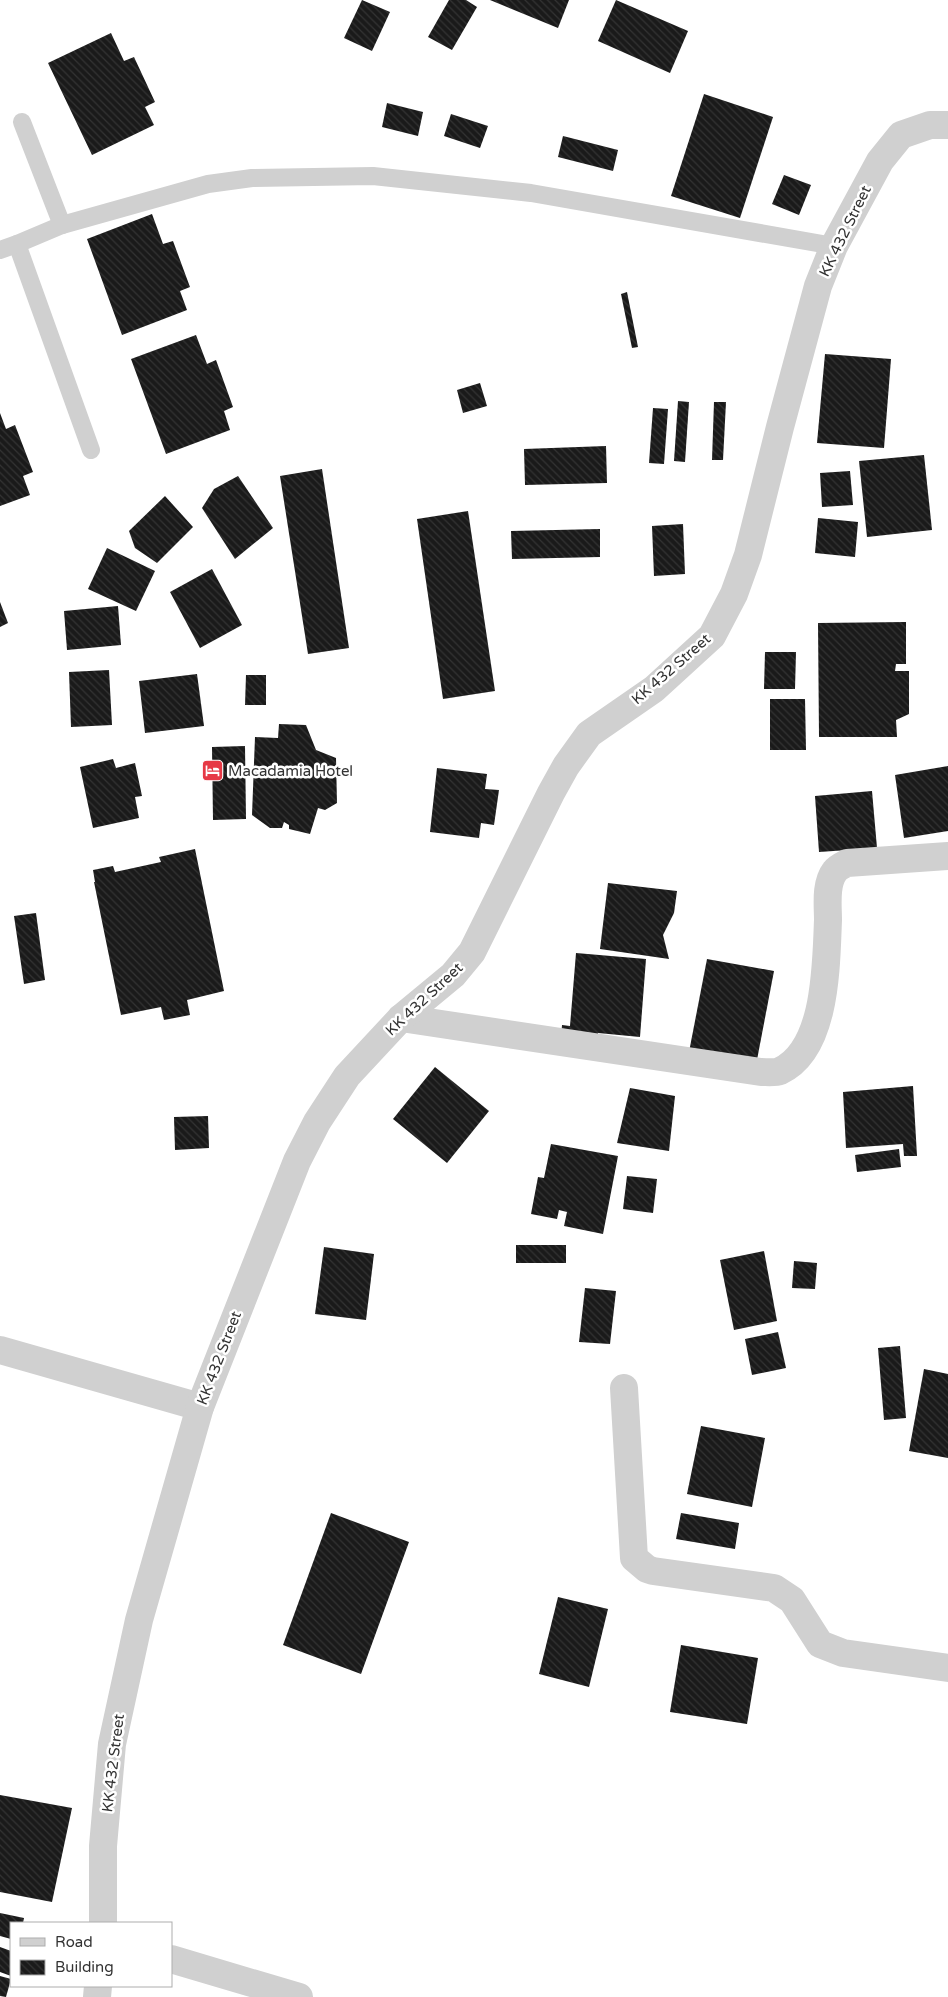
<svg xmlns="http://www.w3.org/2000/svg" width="948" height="1997" viewBox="0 0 948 1997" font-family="'Varela Round',sans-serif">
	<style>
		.building { fill: url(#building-back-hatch) }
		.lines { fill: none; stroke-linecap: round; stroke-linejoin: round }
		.lane { stroke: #d0d0d0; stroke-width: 18 }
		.street { stroke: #d0d0d0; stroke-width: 28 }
		.labels { text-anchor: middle; stroke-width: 5; stroke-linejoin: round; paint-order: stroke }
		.street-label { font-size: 15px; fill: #333; stroke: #fff }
		.poi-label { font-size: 15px; fill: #333; stroke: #fff; text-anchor: start }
	</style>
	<defs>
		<pattern id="building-back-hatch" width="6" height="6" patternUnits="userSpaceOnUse" patternTransform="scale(1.25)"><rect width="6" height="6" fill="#1a1a1a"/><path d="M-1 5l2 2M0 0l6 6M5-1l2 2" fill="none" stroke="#333"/></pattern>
	</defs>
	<rect width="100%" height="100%" fill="#fff"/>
	<g class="building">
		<polygon points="362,0 390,12 372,51 344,38"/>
		<polygon points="449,0 466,0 477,7 452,50 428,37"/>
		<polygon points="490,0 569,0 558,28"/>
		<polygon points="616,0 688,31 670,73 598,41"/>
		<polygon points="111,33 124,61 134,57 155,102 145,107 154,125 92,155 48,63"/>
		<polygon points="704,94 773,117 740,218 671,196"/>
		<polygon points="387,103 423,112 418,136 382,127"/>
		<polygon points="451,114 488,126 480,148 444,136"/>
		<polygon points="563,136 618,150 613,171 558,157"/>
		<polygon points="784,175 811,185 799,215 772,204"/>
		<polygon points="152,214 163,244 173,241 190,287 180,291 187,310 122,335 87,239"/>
		<polygon points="627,292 638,347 632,348 621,294"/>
		<polygon points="196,335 207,364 216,360 233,407 224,411 230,430 166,454 131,359"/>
		<polygon points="825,354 891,359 884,448 817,443"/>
		<polygon points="480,383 487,406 463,413 457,390"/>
		<polygon points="678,401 689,402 685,462 674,461"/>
		<polygon points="714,402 726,402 723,460 712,460"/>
		<polygon points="653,408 668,409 664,464 649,463"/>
		<polygon points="0,413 6,429 15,425 33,472 23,476 30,495 0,506"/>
		<polygon points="606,446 607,483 525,485 524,449"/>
		<polygon points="924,455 932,530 867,537 859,461"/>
		<polygon points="322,469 349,648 308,654 280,476"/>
		<polygon points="850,471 853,505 822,507 820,473"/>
		<polygon points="238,476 273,528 235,559 202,508 214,489"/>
		<polygon points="165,496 193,527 157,563 135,548 129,531"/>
		<polygon points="468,511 495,691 443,699 417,519"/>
		<polygon points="818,518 858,522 855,557 815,553"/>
		<polygon points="683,524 685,574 654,576 652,526"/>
		<polygon points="600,529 600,557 512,559 511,531"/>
		<polygon points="107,548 155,571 136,611 88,589"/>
		<polygon points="212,569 242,625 200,648 170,592"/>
		<polygon points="0,602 8,623 0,627"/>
		<polygon points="118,606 121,645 67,650 64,611"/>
		<polygon points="906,622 906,664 896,664 895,671 909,671 909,714 896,720 897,737 819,737 818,623"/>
		<polygon points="765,652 796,652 795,689 764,689"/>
		<polygon points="109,670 112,725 71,727 69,672"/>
		<polygon points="197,674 204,726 145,733 139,681"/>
		<polygon points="246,675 266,675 266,705 245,705"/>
		<polygon points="770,699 805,699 806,750 770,750"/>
		<polygon points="279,724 306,725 316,750 336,758 337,803 325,810 318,808 310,834 289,829 289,825 284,822 282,828 270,828 252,815 255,737 278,738"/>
		<polygon points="245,746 246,819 213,820 212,747"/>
		<polygon points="113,759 116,768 135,763 142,796 135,797 139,818 93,828 80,767"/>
		<polygon points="948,766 948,831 904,838 895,775"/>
		<polygon points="437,768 487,774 485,789 499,790 494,825 481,823 479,838 430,832"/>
		<polygon points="872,791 877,848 819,852 815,796"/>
		<polygon points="195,849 224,991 187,1000 190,1015 164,1020 161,1007 121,1015 94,882 95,882 93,870 113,866 115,872 161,862 159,857"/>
		<polygon points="608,883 677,891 674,913 663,935 669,959 600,949"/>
		<polygon points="36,913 45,980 24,984 14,916"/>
		<polygon points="576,953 646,959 640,1037 598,1033 597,1041 561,1038 562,1025 570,1026"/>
		<polygon points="707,959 774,971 756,1065 689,1052"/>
		<polygon points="435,1067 489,1111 447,1163 393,1119"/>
		<polygon points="913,1086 917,1156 904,1156 903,1144 846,1148 843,1092"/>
		<polygon points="630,1088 675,1096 669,1151 617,1143"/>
		<polygon points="208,1116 209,1148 175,1150 174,1117"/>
		<polygon points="551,1144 618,1156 603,1234 564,1226 567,1212 559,1210 557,1219 531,1214 538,1177 544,1178"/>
		<polygon points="899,1149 901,1167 857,1172 855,1155"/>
		<polygon points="627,1176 657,1179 653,1213 623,1209"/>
		<rect x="516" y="1245" width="50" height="18"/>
		<polygon points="324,1247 374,1254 366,1320 315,1314"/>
		<polygon points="764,1251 777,1321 734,1330 720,1260"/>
		<polygon points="794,1261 817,1263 815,1289 792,1288"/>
		<polygon points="585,1288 616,1291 610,1344 579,1342"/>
		<polygon points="778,1332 786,1368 752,1375 745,1339"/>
		<polygon points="900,1346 906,1418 884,1420 878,1348"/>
		<polygon points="924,1369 948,1374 948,1458 909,1451"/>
		<polygon points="701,1426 765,1438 752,1507 687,1494"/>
		<polygon points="331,1513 409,1542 361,1674 283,1645"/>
		<polygon points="681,1513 739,1523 735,1549 676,1539"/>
		<polygon points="558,1597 608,1609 589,1687 539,1674"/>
		<polygon points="681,1645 758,1658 747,1724 670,1712"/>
		<polygon points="0,1795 72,1808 52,1902 0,1892"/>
		<polygon points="0,1913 24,1918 23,1923 11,1923 11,1939 0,1936"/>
		<polygon points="0,1947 11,1951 11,1976 0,1972"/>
		<polygon points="0,1976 11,1979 6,1997 0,1996"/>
	</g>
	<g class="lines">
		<g class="lane">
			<polyline points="22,122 62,225"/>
			<polyline points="17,244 91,450"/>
			<polyline points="0,250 17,244 62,225 208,184 252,178 373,176 531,193 834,246"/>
		</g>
		<g class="street">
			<path d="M401,1018L761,1072C767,1072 775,1073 780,1071C827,1049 826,964 828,920C828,906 825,884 835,871C837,868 843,865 847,863L948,856"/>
			<polyline points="0,1350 200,1407"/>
			<polyline points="624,1388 634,1558 647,1569 653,1571 774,1588 792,1600 820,1644 843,1653 948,1668"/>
			<polyline points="103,1923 103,1846 112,1744 139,1620 200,1407 297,1161 317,1122 347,1076 401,1018 453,975 472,952 551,793 566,766 589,734 654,689 712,636 734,594 748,555 780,427 818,286 834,246 880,161 901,135 930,125 948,125"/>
			<polyline points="171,1959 299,1997"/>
			<polyline points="97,1997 98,1986"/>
		</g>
	</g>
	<defs>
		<symbol id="hotel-square" viewBox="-11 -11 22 22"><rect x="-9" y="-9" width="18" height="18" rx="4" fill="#e63946" stroke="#fff"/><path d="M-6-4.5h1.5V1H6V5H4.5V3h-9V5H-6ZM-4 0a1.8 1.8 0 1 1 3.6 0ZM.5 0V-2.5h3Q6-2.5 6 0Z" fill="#fff"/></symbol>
	</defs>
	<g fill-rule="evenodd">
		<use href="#hotel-square" x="200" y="758" width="25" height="25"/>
	</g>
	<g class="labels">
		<g class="street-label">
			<text transform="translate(845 231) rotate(-64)" y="5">KK 432 Street</text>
			<text transform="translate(671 669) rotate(-41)" y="5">KK 432 Street</text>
			<text transform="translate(424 999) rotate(-43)" y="5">KK 432 Street</text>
			<text transform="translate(219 1358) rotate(-69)" y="5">KK 432 Street</text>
			<text transform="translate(113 1763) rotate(-83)" y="5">KK 432 Street</text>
		</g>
		<g class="poi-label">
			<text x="228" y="776">Macadamia Hotel</text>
		</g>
	</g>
	<rect x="10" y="1922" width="162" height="65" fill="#ffffff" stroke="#adadad"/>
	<rect x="20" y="1938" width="25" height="8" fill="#d0d0d0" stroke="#adadad"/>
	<text x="55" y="1947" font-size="15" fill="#333333">Road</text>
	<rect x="20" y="1960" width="25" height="15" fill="url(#building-back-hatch)" stroke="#adadad"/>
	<text x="55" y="1972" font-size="15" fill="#333333">Building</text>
</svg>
